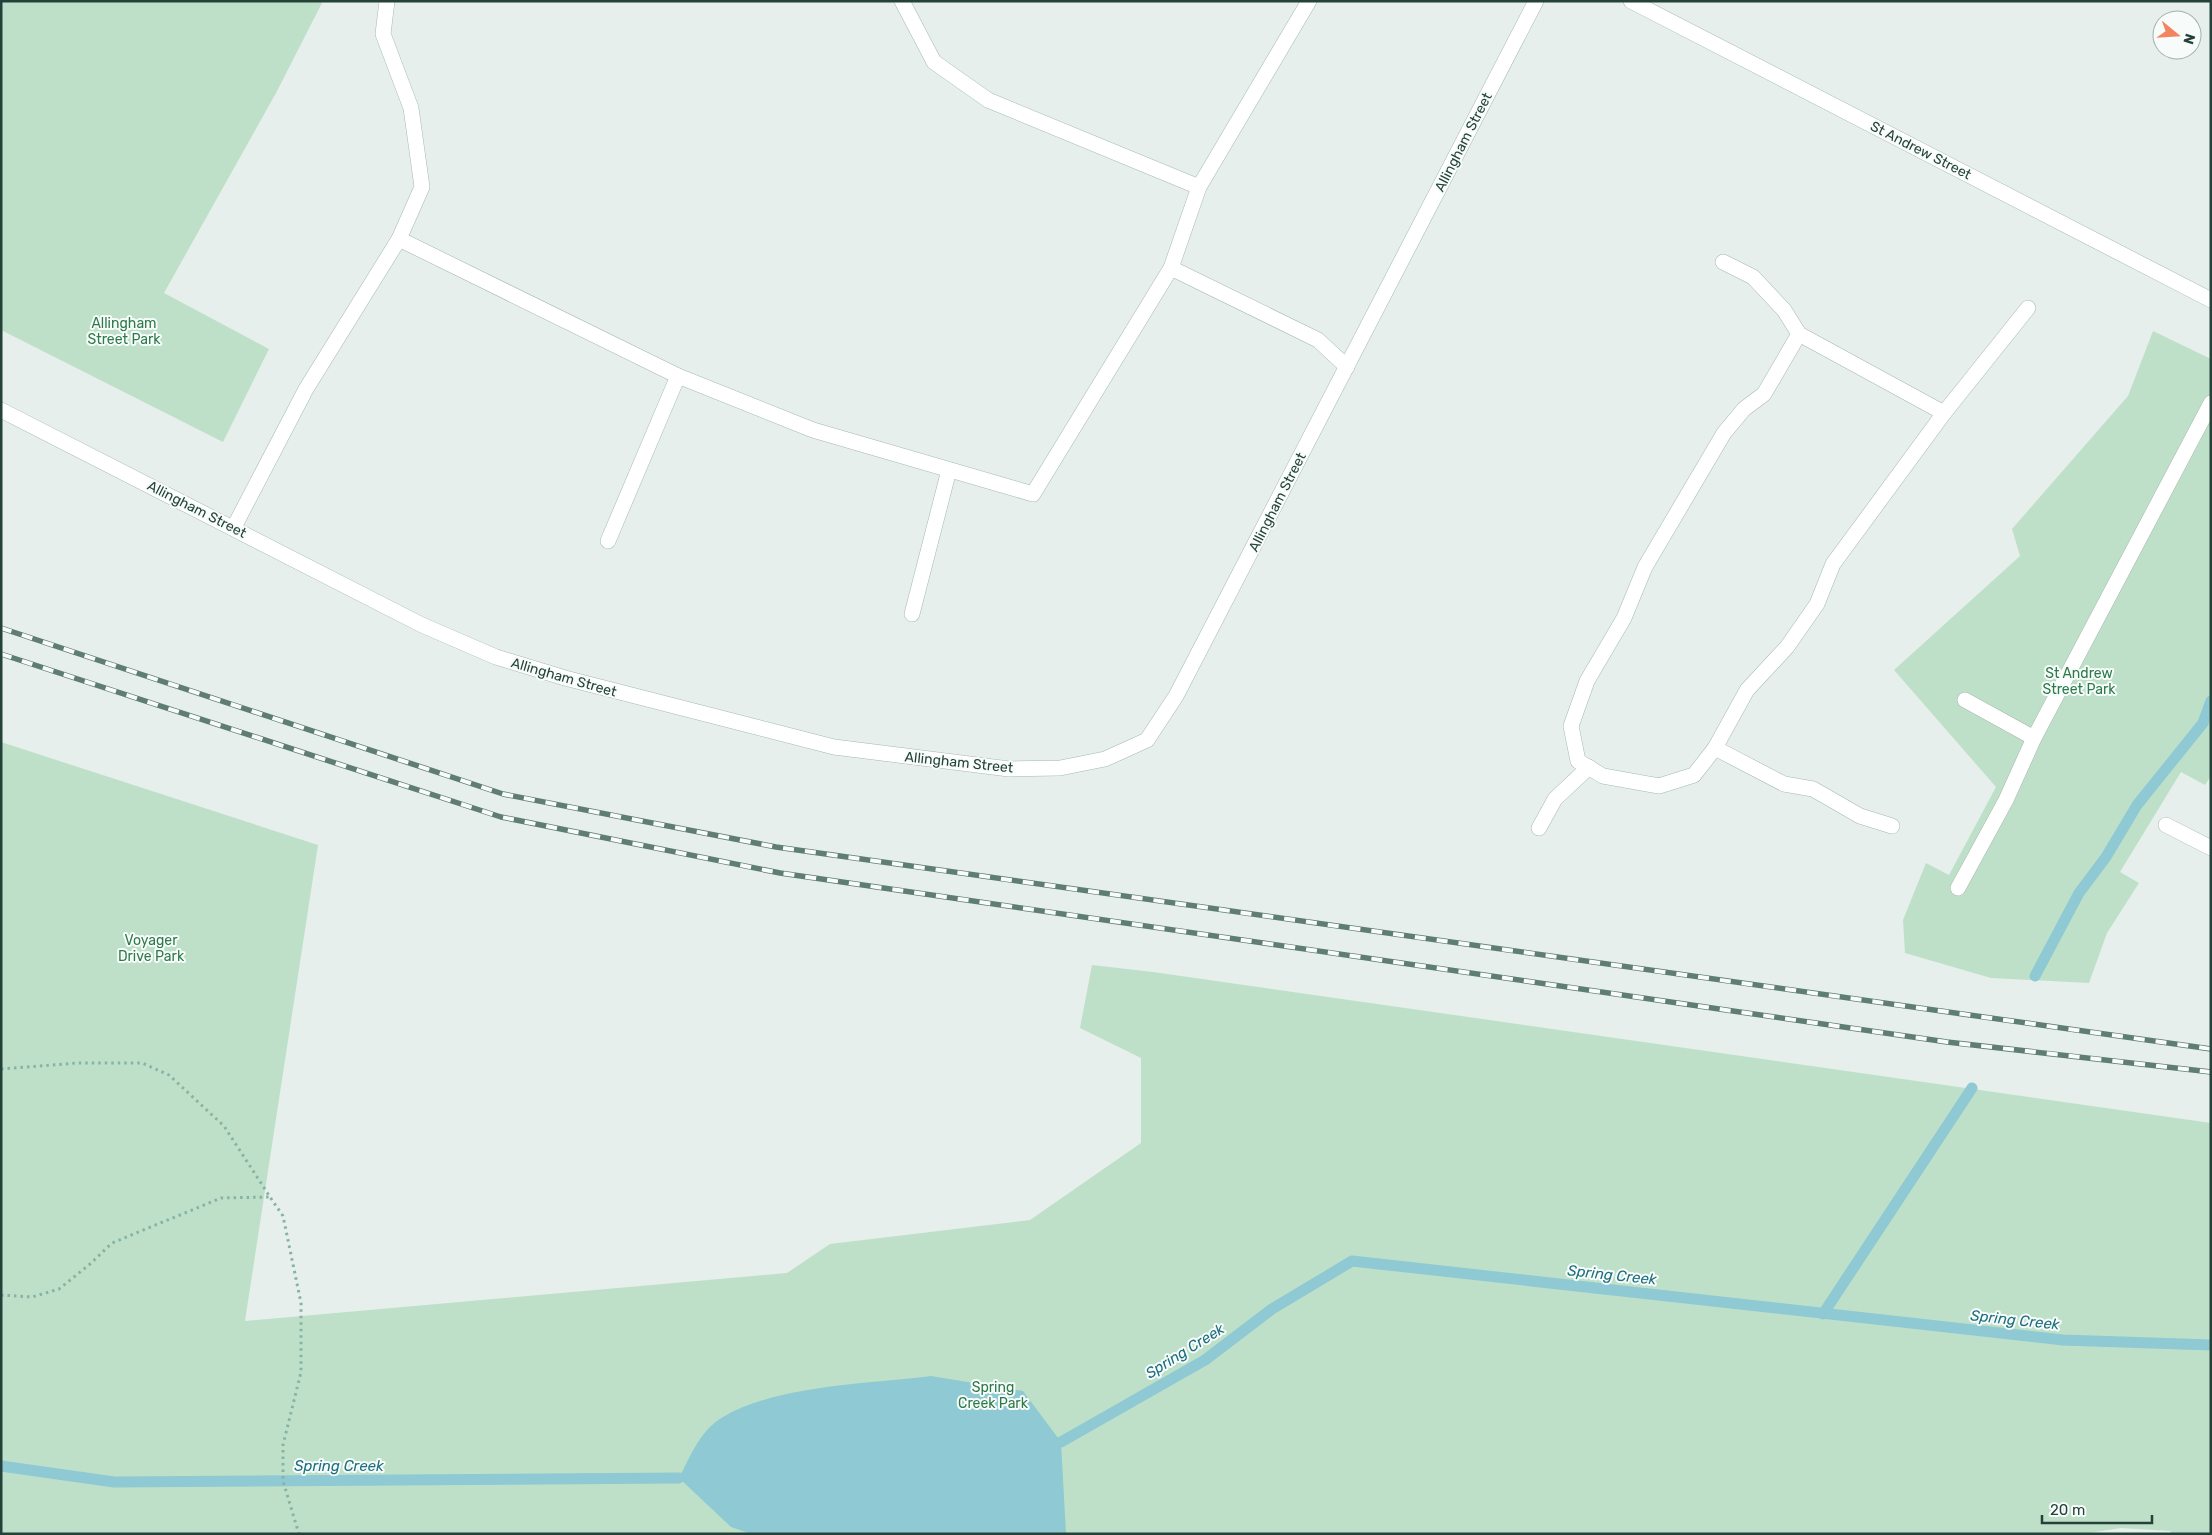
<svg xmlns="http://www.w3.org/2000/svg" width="2212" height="1535" viewBox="0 0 2212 1535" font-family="Rubik,sans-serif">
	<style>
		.green { fill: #bfe0c8 }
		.water { fill: #8ec9d4 }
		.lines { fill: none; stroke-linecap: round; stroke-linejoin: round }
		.stream { stroke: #8ec9d4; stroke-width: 11 }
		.lane-casing { stroke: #a8b8b2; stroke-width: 16 }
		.street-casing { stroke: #a8b8b2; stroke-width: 16 }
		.path { stroke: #86b3a5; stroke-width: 3; stroke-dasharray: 2.5 4; stroke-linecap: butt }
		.lane { stroke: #fff; stroke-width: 15 }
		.street { stroke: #fff; stroke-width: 15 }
		.rail-casing { stroke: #5f7d75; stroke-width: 5.5 }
		.rail { stroke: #f7fbf9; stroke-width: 4; stroke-dasharray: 11; stroke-linecap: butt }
		.labels { text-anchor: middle; stroke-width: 4; stroke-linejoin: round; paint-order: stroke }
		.street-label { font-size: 14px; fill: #24423a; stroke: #f7fbf9 }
		.park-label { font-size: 14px; fill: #2d7a4b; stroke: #f7fbf9 }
		.water-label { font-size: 15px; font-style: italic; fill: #1c6f80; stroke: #f7fbf9 }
	</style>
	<rect width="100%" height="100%" fill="#e6efeb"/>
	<g class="green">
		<polygon points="1,1 323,1 276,93 164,293 269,349 223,442 1,330"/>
		<polygon points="2153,331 2211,359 2211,776 2205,785 2181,772 2120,872 2139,883 2107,933 2089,983 1991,978 1905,953 1903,920 1926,863 1949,875 1996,787 1894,670 2020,556 2012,529 2128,396"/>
		<polygon points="1,742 318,845 245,1321 787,1273 830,1244 1030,1220 1141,1143 1141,1058 1080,1028 1092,965 1153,972 2211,1123 2211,1534 2172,1534 2170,1531 2121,1528 2083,1534 1,1534"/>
	</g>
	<path class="water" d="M931,1376L1023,1391L1061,1442L1066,1534H751L731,1527L679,1478C690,1457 700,1430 723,1417C778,1385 867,1384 931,1376Z"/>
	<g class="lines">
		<g class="stream">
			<polyline points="2035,976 2079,893 2106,857 2137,805 2203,723 2211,701"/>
			<polyline points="1823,1314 1972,1088"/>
			<polyline points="1061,1442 1205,1360 1272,1309 1352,1261 2063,1340 2211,1345"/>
			<polyline points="1,1466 114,1482 679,1478"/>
		</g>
		<defs>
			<g id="lane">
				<polyline points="902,1 934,62 988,100 1199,187"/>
				<polyline points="399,239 678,376 813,430 1033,494 1171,268 1199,187 1309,1"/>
				<polyline points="1171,268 1318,340 1347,367"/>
				<polyline points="234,527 306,389 399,239 422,187 411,108 383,34 387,1"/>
				<polyline points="608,541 678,376"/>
				<polyline points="912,614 949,470"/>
				<polyline points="1965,700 2034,738"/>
				<polyline points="1958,888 2006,800 2034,738 2211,403"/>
			</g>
			<g id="street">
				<polyline points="1631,1 2211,300"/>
				<polyline points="1723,262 1753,277 1784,310 1799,334 1944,413 2028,308"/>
				<polyline points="1799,334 1764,394 1744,409 1724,433 1645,567 1624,618 1587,681 1571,726 1578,761 1603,776 1659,786 1694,775 1715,748 1747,690 1787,647 1817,604 1833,564 1944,413"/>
				<polyline points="1,410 422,625 496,657 565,678 834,747 1009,769 1060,768 1105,759 1147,740 1176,696 1536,1"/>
				<polyline points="1715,748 1784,784 1813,789 1860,816 1892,826"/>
				<polyline points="2166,825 2211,848"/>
				<polyline points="1539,828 1555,799 1589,767"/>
			</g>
		</defs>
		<use href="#lane" class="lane-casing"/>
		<use href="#street" class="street-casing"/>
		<g class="path">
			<polyline points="1,1069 77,1063 142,1063 169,1075 224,1126 270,1197 283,1216 301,1303 301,1372 283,1445 283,1481 299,1534"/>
			<polyline points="1,1295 32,1297 59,1289 90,1264 112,1243 221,1198 270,1197"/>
		</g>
		<use href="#lane" class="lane"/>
		<use href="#street" class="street"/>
		<defs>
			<g id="rail">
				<polyline points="1,628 503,794 776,847 2211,1049"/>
				<polyline points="1,654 501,817 780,873 1947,1042 2211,1072"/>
			</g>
		</defs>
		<use href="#rail" class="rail-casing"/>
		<use href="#rail" class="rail"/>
	</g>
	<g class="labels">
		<g class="street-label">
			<text transform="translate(1463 142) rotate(-63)" y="5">Allingham Street</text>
			<text transform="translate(1921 150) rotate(27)" y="5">St Andrew Street</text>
			<text transform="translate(1277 502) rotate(-63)" y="5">Allingham Street</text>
			<text transform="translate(197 509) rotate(27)" y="5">Allingham Street</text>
			<text transform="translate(564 677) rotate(16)" y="5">Allingham Street</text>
			<text transform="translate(959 762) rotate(6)" y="5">Allingham Street</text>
		</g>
		<g class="park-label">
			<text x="124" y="328">Allingham<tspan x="124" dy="16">Street Park</tspan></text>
			<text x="2079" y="678">St Andrew<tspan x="2079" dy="16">Street Park</tspan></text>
			<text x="151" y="945">Voyager<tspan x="151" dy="16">Drive Park</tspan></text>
			<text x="993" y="1392">Spring<tspan x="993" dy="16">Creek Park</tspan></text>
		</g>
		<g class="water-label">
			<text transform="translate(1612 1275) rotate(6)" y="5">Spring Creek</text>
			<text transform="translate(2015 1320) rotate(6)" y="5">Spring Creek</text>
			<text transform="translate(1185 1351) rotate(-32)" y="5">Spring Creek</text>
			<text x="339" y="1471">Spring Creek</text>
		</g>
	</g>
	<rect width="2212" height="1535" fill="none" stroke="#24423a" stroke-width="5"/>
	<g transform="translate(2177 35) rotate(108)"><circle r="24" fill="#f7fbf9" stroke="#a3b1ad"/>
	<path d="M0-4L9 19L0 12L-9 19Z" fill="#f4845f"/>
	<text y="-8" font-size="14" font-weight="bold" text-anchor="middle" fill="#24423a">N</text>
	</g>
	<path d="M2042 1515v8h110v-8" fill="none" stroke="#24423a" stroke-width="2.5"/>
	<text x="2050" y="1515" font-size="15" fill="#24423a" stroke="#f7fbf9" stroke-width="4" paint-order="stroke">20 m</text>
</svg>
